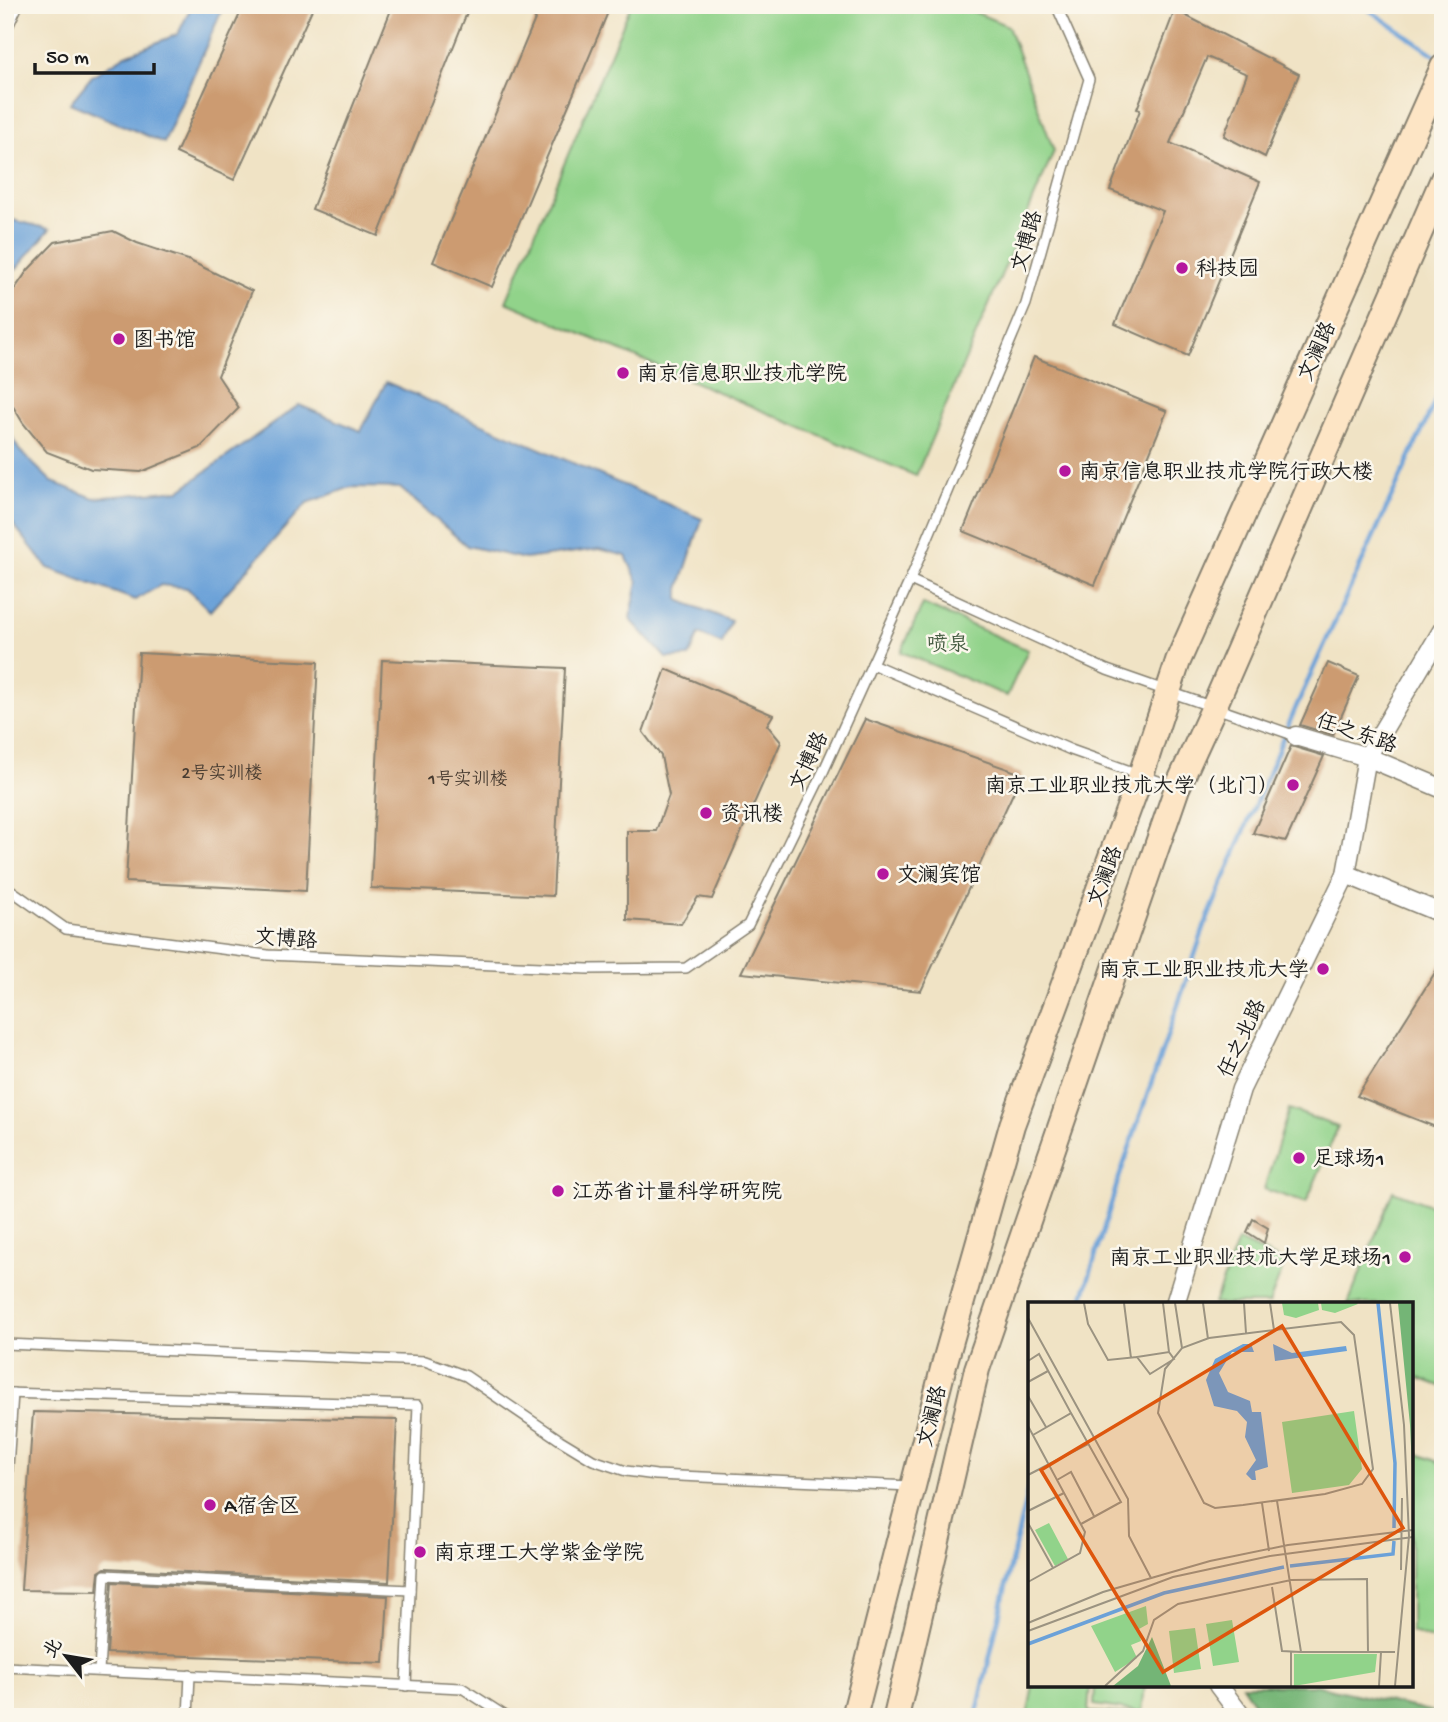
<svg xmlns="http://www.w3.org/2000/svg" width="1448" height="1722" viewBox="0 0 1448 1722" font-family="'Gochi Hand','LXGW WenKai TC',sans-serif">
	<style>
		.green { fill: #91d38a; stroke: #567853; stroke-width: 2 }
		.forest { fill: #74b576; stroke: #486849; stroke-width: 2 }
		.water { fill: #6ba1d8; stroke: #445e7a; stroke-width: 2 }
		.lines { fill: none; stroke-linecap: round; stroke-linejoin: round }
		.stream { stroke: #6ba1d8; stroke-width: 4.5 }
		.building { fill: #cc9b71 }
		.lane-casing { stroke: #868070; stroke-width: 12 }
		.street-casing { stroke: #868070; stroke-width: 21 }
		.secondary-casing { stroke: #868070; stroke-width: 28 }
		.lane { stroke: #fff; stroke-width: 9 }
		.street { stroke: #fff; stroke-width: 18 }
		.secondary { stroke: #fde5c5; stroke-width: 24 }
		.poi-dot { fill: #b5179e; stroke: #fbf7ec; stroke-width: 2.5 }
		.labels { text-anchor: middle; stroke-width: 5; stroke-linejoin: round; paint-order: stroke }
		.number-label { font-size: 18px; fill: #483c31 }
		.street-label { font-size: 21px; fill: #1c1c1c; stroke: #fbf7ec }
		.poi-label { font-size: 21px; fill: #1c1c1c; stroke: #fbf7ec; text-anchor: start }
		.park-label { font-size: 21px; fill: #455c42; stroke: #fbf7ec }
		.inset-river { fill: none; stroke: #6ba1d8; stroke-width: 3.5 }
		.inset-road { fill: none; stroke: #9b9381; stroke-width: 2 }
		.view { fill: #de560d; fill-opacity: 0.15; stroke: #de560d; stroke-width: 3.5 }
		.inset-edge { fill: none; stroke: #1c1c1c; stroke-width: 3.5 }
	</style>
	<rect width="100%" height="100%" fill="#fbf7ec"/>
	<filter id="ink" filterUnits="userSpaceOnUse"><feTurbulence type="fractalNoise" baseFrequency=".0143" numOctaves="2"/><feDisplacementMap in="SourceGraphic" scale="14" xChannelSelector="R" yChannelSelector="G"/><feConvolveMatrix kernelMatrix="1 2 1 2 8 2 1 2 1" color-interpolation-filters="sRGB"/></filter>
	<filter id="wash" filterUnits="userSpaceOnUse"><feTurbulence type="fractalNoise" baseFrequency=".00686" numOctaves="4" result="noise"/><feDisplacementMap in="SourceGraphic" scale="28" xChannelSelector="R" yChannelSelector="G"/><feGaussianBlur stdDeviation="1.57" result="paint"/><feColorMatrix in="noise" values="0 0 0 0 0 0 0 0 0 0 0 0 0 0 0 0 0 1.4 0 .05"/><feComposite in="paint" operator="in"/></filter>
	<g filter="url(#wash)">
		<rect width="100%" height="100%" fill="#f0e3c5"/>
		<g class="green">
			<polygon points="631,5 958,5 1008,26 1054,151 916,476 506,302"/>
			<polygon points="923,604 1028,650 1007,696 901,652"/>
			<polygon points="1289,1109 1338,1127 1306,1203 1264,1189"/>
			<polygon points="1393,1191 1443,1210 1443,1387 1411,1375 1411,1304 1348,1304"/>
			<polygon points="1238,1241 1285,1262 1269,1304 1214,1304"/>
			<polygon points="1411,1451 1443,1464 1443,1644 1411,1631"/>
			<polygon points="1033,1685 1090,1685 1088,1712 1160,1715 1160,1717 1027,1717"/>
			<polygon points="1095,1685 1145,1685 1142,1712 1094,1705"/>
		</g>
		<polygon class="forest" points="1242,1685 1315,1685 1443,1714 1443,1717 1263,1717"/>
		<g class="water">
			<polygon points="192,5 224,5 164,143 70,103 92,76 126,55 178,34"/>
			<polygon points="5,218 50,229 5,282"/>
			<polygon points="386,382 702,519 679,589 679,600 731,621 722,644 699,634 689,657 666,658 630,619 638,582 626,556 599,549 525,559 467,546 400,488 351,487 307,503 210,611 187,588 161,585 135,600 48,568 5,514 5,423 19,450 52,482 94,498 180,490 299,405 361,431"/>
		</g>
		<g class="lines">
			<g class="stream">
				<polyline points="1362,5 1442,60"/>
				<polyline points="1081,1304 1117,1184 1205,925 1296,707 1443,384"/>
				<polyline points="976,1717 1030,1481"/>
			</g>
		</g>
		<g id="blocks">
			<g class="building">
				<polygon points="244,5 314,5 234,180 176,153"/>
				<polygon points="393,5 470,5 378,236 312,209"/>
				<polygon points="541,5 611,5 492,287 433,262"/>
				<polygon points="1175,10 1299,74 1265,157 1224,136 1247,74 1207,57 1170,143 1260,182 1188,356 1115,324 1163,211 1110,190 1140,110 1137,109"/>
				<polygon points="113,231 137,243 188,260 252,291 218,376 239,408 200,448 141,472 91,469 47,452 23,423 5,393 5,303 28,270 55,242"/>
				<polygon points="1034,357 1167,411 1095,585 963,531"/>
				<polygon points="139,653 318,662 306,891 126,882"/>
				<polygon points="382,660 565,668 553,896 371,888"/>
				<polygon points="1328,663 1359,676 1333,735 1300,725"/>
				<polygon points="666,669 773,715 767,725 781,742 712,899 698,897 681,924 627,920 627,831 656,831 669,795 661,756 643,732"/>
				<polygon points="865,719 1022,774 921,991 741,973"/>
				<polygon points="1291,746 1324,756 1286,841 1253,833"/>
				<polygon points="1443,960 1443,1130 1357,1096"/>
				<polygon points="1253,1219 1268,1228 1264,1243 1247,1232"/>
				<polygon points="33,1412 397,1420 389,1582 105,1568 99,1572 97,1591 21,1590"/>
				<polygon points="112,1582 388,1596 384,1663 107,1653"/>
			</g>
		</g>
	</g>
	<g filter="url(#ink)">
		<use href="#blocks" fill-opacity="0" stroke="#868070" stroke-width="2"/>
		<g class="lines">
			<defs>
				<g id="lane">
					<polyline points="5,33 18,5"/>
					<polyline points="910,580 1107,670 1296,736"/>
					<polyline points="872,664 1071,750 1175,787"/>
					<polyline points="5,886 66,929 268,955 588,969 686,968 748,925 824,770 910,580 1026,304 1089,79 1056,5"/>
					<polyline points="5,1344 425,1361 466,1376 560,1440 593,1460 626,1471 656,1475 911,1486"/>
					<polyline points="5,1393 418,1405 406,1686"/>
					<polyline points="5,1511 13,1393"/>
					<polyline points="5,1667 462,1688 507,1717"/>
					<polyline points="99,1671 105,1575 410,1590"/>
					<polyline points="188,1717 190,1675"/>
				</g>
				<g id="street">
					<polyline points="1296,736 1367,757 1443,789"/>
					<polyline points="1346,874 1443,914"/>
					<polyline points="1175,1304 1241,1089 1346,874 1367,757 1443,629"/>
					<polyline points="1218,1685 1242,1717"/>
				</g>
				<g id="secondary">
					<polyline points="854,1717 944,1365 1012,1125 1141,775 1178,661 1443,67"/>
					<polyline points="896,1717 977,1369 1177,788 1214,707 1443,179"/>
				</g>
			</defs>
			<use href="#lane" class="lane-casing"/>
			<use href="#street" class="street-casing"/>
			<use href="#secondary" class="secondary-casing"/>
			<use href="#lane" class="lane"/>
			<use href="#street" class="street"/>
			<use href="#secondary" class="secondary"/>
		</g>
	</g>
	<g class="poi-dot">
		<circle cx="1182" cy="268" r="7"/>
		<circle cx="119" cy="339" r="7"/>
		<circle cx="623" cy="373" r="7"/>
		<circle cx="1065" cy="471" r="7"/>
		<circle cx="1293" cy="785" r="7"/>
		<circle cx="706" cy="813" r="7"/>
		<circle cx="883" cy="874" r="7"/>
		<circle cx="1323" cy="969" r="7"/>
		<circle cx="1299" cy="1158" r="7"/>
		<circle cx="558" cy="1191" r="7"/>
		<circle cx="1405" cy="1257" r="7"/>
		<circle cx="210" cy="1505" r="7"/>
		<circle cx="420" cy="1552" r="7"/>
	</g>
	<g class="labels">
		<g class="number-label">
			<text x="222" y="778">2号实训楼</text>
			<text x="468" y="784">1号实训楼</text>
		</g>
		<g class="street-label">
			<text transform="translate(1026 241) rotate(-74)" y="7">文博路</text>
			<text transform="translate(1316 351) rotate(-66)" y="7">文澜路</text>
			<text transform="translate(1357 732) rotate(19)" y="7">任之东路</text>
			<text transform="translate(808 761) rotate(-65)" y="7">文博路</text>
			<text transform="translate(1104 876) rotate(-70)" y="7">文澜路</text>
			<text transform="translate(286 938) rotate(4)" y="7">文博路</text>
			<text transform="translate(1241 1038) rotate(-65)" y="7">任之北路</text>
			<text transform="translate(931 1416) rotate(-76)" y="7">文澜路</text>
		</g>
		<g class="poi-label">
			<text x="1196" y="275">科技园</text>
			<text x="133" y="346">图书馆</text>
			<text x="637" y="380">南京信息职业技术学院</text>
			<text x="1079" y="478">南京信息职业技术学院行政大楼</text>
			<text x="1279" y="792" text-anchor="end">南京工业职业技术大学（北门）</text>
			<text x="720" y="820">资讯楼</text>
			<text x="897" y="881">文澜宾馆</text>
			<text x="1309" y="976" text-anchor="end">南京工业职业技术大学</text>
			<text x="1313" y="1165">足球场1</text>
			<text x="572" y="1198">江苏省计量科学研究院</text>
			<text x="1391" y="1264" text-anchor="end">南京工业职业技术大学足球场1</text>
			<text x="224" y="1512">A宿舍区</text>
			<text x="434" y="1559">南京理工大学紫金学院</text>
		</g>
		<g class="park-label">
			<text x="948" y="650">喷泉</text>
		</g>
	</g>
	<g transform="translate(1028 1302)">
		<rect width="385" height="385" fill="#f0e3c5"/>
		<path d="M254,1H290L291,8L268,16L256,13ZM293,1H329L330,2L307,11L294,8ZM326,109L334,167L321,183L264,191L254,120ZM21,221L40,257L27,264L7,228ZM118,304L120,322L111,327L113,339L103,343L109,356L87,370L63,324ZM204,318L211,360L185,364L178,322ZM167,326L173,367L146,371L141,329ZM266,352H349L347,370L266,384Z" fill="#91d38a"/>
		<path d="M370,1H385V187L382,123ZM124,335L143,384H85L110,364Z" fill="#74b576"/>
		<path d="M215,42H223L226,50H204L191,71L200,90L222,99L224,110H233L240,165L227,169L228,178H224L218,172L228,158L217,135L219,120L209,109L186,104L178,78L187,57ZM245,42L264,51L318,44L319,49L247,59Z" fill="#6ba1d8"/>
		<path class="inset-river" d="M350,1L367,161L366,226M262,264L365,252L366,239M0,342L136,291L256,265"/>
		<path class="inset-road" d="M56,1L60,22L80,58L109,55M96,1L103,56M135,1L141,50M147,1L154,46M175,1L180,37M216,1L218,31M242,1L246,28M362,1L376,123L381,234L367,384M0,16L100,197L101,234L123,276M313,20L326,33L345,167L334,182L297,192L215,203L187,206L176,201L130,111L137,67L154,46L181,36ZM141,50L146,57L122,72L109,55ZM0,59L11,52L43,111L5,133M0,80L20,69M0,94L18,125M43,111L93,200L53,222M0,124L57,230L52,251L0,280M0,173L60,142M29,178L43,170L66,214M249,199L273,350H367M234,201L241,249M0,209L36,191M0,221L25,266M373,268L374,196M244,285L254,349L273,350M0,321L75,290L182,259L260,243L385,228M0,329L145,275L242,254L385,235M77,384L115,349L126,318L150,302L263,278L339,277L340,350M263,384V349M351,384L353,350"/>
		<path class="view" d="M254,24L375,226L135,370L13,168Z"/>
		<rect width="385" height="385" class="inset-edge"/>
	</g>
	<rect width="1448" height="1722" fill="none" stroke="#fbf7ec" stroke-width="28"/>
	<g transform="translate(66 1656) rotate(301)" stroke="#fbf7ec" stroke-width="5" paint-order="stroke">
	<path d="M0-5L12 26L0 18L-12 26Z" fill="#1c1c1c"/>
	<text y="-10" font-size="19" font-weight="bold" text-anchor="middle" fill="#1c1c1c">北</text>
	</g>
	<path d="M35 63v10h119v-10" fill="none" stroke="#1c1c1c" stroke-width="3.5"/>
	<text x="46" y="63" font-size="21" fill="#1c1c1c" stroke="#fbf7ec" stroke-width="5" paint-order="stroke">50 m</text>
</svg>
